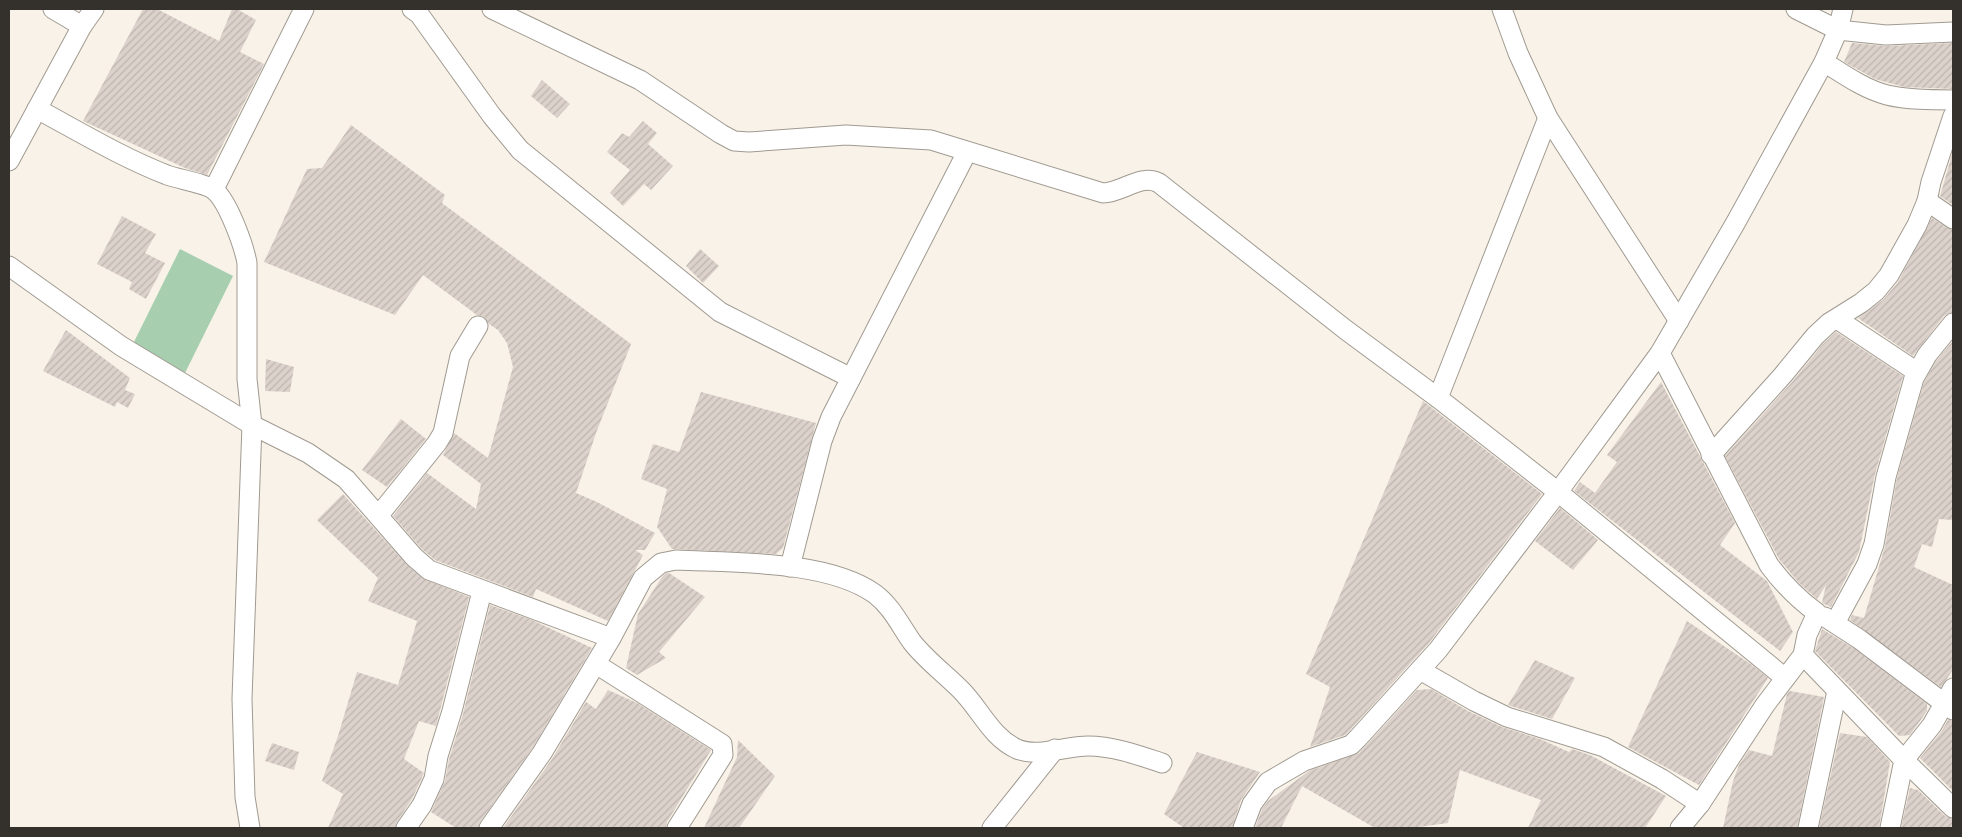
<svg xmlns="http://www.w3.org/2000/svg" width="1962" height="837" viewBox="0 0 1962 837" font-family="'Work Sans',sans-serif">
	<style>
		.grass { fill: #a7cfaf }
		.building { fill: url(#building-hatch) }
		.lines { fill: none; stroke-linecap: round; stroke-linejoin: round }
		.minor-casing { stroke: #a09a91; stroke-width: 21 }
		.minor { stroke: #fff; stroke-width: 19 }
	</style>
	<defs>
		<pattern id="building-hatch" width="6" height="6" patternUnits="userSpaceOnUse" patternTransform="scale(1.25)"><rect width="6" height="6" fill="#dcd2cb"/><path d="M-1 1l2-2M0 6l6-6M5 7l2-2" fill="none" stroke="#bdb5af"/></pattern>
	</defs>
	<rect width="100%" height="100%" fill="#f8f2e8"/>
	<polygon class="grass" points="180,249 233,276 184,375 132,346"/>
	<g class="building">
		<polygon points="143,9 157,9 219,41 232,9 237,9 256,20 240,52 264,64 207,175 185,168 83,121"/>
		<polygon points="1852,43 1886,46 1953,43 1953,89 1904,87 1875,79 1844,62"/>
		<polygon points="542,80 570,104 557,118 531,96"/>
		<polygon points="643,121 657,133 648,144 673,166 651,190 644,184 623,206 610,193 630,170 607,152 622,133 629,137"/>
		<polygon points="351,125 445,195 442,203 631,344 596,433 576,493 597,502 655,533 645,550 635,550 643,555 608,621 536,589 533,597 435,560 422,549 393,516 427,473 476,509 481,484 443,455 454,433 488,458 513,367 507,343 498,330 489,324 484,317 477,315 423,275 395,315 264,262 307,169 322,168"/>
		<polygon points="1953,151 1953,205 1940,196"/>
		<polygon points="122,216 156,234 145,253 165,263 146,299 129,289 132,282 97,264"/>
		<polygon points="1932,218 1947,228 1953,230 1953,312 1944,316 1913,356 1858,318 1883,300 1898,282"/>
		<polygon points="700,249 719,266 703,283 686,266"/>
		<polygon points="66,330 130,378 125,390 135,394 128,408 117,402 115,407 43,371"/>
		<polygon points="1836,332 1903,376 1875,474 1859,552 1831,607 1822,603 1826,585 1817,599 1799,583 1779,559 1725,456 1792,382 1823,344"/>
		<polygon points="1953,341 1953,520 1939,519 1932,547 1922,544 1914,567 1953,585 1953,670 1941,687 1850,620 1852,615 1864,618 1885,546 1897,478 1924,382 1936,361"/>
		<polygon points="266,359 294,367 290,392 265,391"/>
		<polygon points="1661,382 1735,523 1720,545 1767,581 1793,632 1780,651 1574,491 1580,482 1595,493 1617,462 1607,455"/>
		<polygon points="701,392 816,423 783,548 776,554 672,549 657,527 667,489 641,479 653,444 679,452"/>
		<polygon points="1423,401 1542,494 1429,643 1350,730 1345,735 1310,747 1330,687 1306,674"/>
		<polygon points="401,419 426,439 387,487 362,470"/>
		<polygon points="343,494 406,564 422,578 469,597 436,726 419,721 404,759 424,773 412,799 397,822 395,828 328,828 343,794 322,781 338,736 357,672 398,685 417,621 368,601 378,578 317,520"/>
		<polygon points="1560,508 1598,540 1573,570 1535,541"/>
		<polygon points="666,573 669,573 705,597 659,652 666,658 637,675 626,668 638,614 662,577"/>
		<polygon points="490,605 532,620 592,648 533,747 480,822 478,828 456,828 431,812 445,781 449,759 463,714"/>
		<polygon points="1687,621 1752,665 1768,678 1699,785 1628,747"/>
		<polygon points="1822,629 1853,648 1927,704 1927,711 1910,735 1899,736 1815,651"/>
		<polygon points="1535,660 1575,678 1552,719 1508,705"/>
		<polygon points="1431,689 1468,711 1502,727 1540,739 1569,752 1572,749 1590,755 1666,796 1645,828 1528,828 1541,800 1460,770 1448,823 1411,828 1375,828 1302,786 1281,828 1255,828 1262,809 1268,801 1309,771 1359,753 1417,690"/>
		<polygon points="608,690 637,703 711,750 667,822 666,828 503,828 552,759 586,702 596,709"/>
		<polygon points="1790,691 1824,697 1797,828 1723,828 1733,781 1739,765 1749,750 1772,756 1787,694"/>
		<polygon points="1948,720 1953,721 1953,791 1920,758 1941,732"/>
		<polygon points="1840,733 1867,737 1890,762 1879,828 1819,828"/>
		<polygon points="738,740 775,776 739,828 704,828 737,757"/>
		<polygon points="272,743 299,752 294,770 265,761"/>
		<polygon points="1197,752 1260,772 1241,800 1232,828 1184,828 1164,814"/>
		<polygon points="1910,788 1918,790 1945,816 1953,819 1953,828 1901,828"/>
	</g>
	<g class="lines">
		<defs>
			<g id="minor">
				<polyline points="53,9 82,26"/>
				<polyline points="412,9 419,14 492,116 520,150 720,312 851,378"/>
				<path d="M492,9L640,80L721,134L734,141L749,142L846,135L931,140L1103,193C1122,193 1141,173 1159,183L1346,330L1438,398L1558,492L1785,678"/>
				<polyline points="1502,9 1518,53 1548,118 1679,321"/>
				<polyline points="1796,9 1838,30 1886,35 1953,32"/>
				<path d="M1824,62C1843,74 1864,89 1887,95C1907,100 1932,100 1953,100"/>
				<path d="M37,109C80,132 121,157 167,175C178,179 207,184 214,190C228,201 244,246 247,263V379L252,425L242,699L245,797L250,828"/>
				<polyline points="9,161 82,26 94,9"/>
				<polyline points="214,189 304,9"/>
				<polyline points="1927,201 1953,219"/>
				<polyline points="9,266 121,346 252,425 308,453 346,479 414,557 429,570 611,638"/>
				<polyline points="1837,319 1917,372"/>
				<path d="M1660,353L1769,565C1783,584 1798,599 1817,613L1807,635L1803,655L1765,705L1700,804L1680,828"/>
				<polyline points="1438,398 1548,118"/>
				<polyline points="1711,455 1783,375 1815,336 1829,323 1861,303 1876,291 1889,275 1917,225 1927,201 1931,182 1953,116"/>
				<polyline points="379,515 437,443 443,433 460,356 478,326"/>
				<polyline points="790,567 822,441 831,417 967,152"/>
				<polyline points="1825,617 1859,639 1953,710"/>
				<polyline points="1835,623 1867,564 1874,544 1886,477 1914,378 1927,355 1953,323"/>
				<polyline points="1803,655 1904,760 1953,808"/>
				<polyline points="596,664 722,744 723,755 677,828"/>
				<polyline points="1420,670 1474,701 1507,717 1604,747 1662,779 1700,804"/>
				<polyline points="406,828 422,805 434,779 438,756 452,711 482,591"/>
				<path d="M489,828L542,753L611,638L643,578L661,563L676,560C735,563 827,560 875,594C892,607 900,625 912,642C925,659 945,674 961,690C980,709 991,737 1017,749C1038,758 1065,746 1088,746C1113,746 1138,755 1162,763"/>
				<polyline points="992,828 1055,749"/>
				<polyline points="1243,828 1252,804 1268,782 1304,761 1351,745 1358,738 1438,650 1558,492 1660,353 1736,222 1824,62 1838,30 1843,9"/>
				<polyline points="1808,828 1837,691"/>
				<polyline points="1890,828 1904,760 1932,725 1953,688"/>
			</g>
		</defs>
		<use href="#minor" class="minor-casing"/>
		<use href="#minor" class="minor"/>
	</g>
	<rect width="1962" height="837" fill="none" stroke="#34312d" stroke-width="20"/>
</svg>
